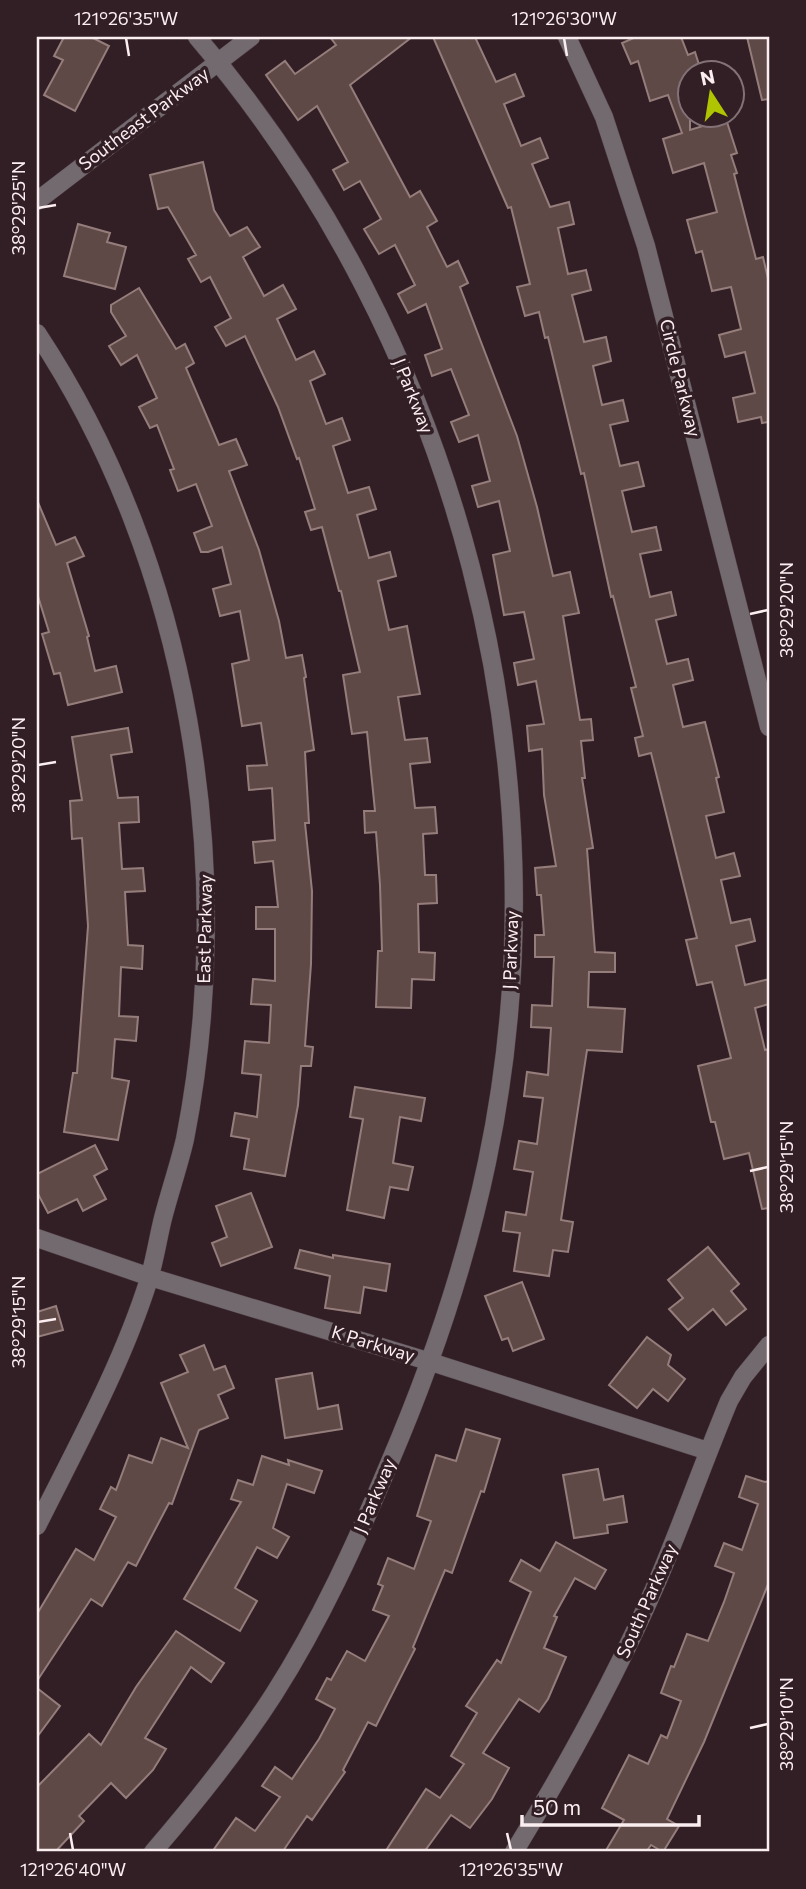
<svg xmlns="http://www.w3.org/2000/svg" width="806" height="1889" viewBox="0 0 806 1889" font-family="Commissioner,sans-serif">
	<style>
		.building { fill: #5f4947; stroke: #957d7b; stroke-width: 2 }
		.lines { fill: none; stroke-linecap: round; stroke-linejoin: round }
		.minor-casing { stroke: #4e3c42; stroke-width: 19 }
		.minor { stroke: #736a70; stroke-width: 18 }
		.ticks { fill: none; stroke: #fbeef1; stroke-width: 2.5 }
		.labels { text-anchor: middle; stroke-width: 7; stroke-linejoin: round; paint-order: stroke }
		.street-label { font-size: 18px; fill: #fbeef1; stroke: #321f25 }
		.neatline { fill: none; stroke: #fbeef1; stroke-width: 2.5 }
		.ticks-label { font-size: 18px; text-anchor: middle; fill: #fbeef1 }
	</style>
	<rect width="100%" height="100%" fill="#321f25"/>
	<g class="building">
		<polygon points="64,37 91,37 109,46 75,111 44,95 63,60 54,56"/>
		<polygon points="330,37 412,37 350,85 410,197 420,191 437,221 427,227 447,267 458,261 468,283 460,287 517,436 537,507 553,576 570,572 579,613 563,616 580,720 591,719 593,740 581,741 585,778 582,778 593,848 587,849 595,952 615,953 615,972 589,972 588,1007 625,1009 622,1052 587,1050 561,1220 573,1222 568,1252 553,1250 549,1276 514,1271 520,1233 503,1231 506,1212 526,1215 533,1172 514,1169 519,1141 537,1144 543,1098 524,1096 527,1072 548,1075 551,1028 531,1027 532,1005 552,1006 554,957 535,957 535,935 544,935 541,895 537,895 535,868 556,866 544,795 542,749 529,751 527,726 544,724 536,681 518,685 514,663 534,659 524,612 504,615 493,555 510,551 499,501 478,507 472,486 490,481 478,435 459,442 451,422 469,415 451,369 432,376 425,355 442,349 426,304 408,313 398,294 415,285 395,245 379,254 364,229 381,219 360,181 344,190 333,170 348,162 317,106 298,120 266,75 285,61 295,74 336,45"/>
		<polygon points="433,37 475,37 496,82 515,74 524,96 504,104 521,146 540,138 548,158 532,164 550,207 569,202 574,224 558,228 568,274 586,270 591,290 572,295 584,342 606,337 611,361 593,366 602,405 623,400 628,421 610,425 620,466 638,462 644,486 622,491 632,532 656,527 661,550 640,554 650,597 671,592 676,615 656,620 667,664 688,659 693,680 673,685 683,727 705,722 719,777 716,778 724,812 706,816 716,858 734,853 740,876 721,880 731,923 750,919 755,941 736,946 745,985 769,979 769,1004 755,1008 765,1050 769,1049 769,1208 762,1209 749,1153 724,1159 715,1122 711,1122 698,1066 731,1058 712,982 697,985 686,940 697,938 651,753 639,756 635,738 643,736 631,688 636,687 613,596 611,597 584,473 581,474 548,337 545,338 539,312 525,316 517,287 530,284 511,207 508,208"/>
		<polygon points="636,37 681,37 688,55 695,52 702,74 690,74 690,130 726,119 737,153 731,155 737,173 734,174 756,259 763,257 769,283 769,422 762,423 761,417 738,422 733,398 755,393 745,352 725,357 719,335 741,329 731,287 712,291 702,251 696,253 687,220 717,212 704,163 673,173 663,139 682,133 668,95 650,101 638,61 631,64 622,43"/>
		<polygon points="747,37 769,37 769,99 762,100"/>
		<polygon points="203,162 214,210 230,236 247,227 260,247 243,257 264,296 283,285 296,309 277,319 296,360 314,351 325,374 310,381 326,424 342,418 350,440 333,446 348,493 369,487 376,509 357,515 369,558 390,552 396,576 378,581 389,630 407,626 420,694 398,697 405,740 427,738 430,762 410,764 415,808 435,807 437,833 423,834 425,875 436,875 437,903 418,904 419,952 435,953 434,980 412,979 411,1008 376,1007 378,951 382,951 380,885 376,832 365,833 364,811 375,811 367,732 352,734 343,675 360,672 341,591 339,591 322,527 311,530 305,512 315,509 299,458 297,459 278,407 245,336 226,346 215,327 231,318 210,277 201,282 188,259 196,255 168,207 158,209 150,175"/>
		<polygon points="78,224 110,233 107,242 126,247 115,289 64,276"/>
		<polygon points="139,288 176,349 185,344 194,363 186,368 219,445 236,439 247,465 229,471 259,550 279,621 286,658 302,655 306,677 304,678 314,750 305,752 309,823 305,823 312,891 311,964 305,1046 313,1047 311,1066 301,1066 298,1105 285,1176 244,1169 249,1139 231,1136 235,1113 257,1117 261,1075 242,1073 245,1041 269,1043 271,1005 251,1004 253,979 275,981 275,929 256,929 256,907 278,907 273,861 255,863 253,842 275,840 272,788 249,790 247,766 267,765 261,723 242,726 232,664 249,660 240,611 220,616 213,589 231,584 222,547 208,552 201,552 194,533 212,526 196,484 178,491 170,470 174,469 157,425 150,428 139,407 157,398 137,355 121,365 109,346 126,336 111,312 111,305"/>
		<polygon points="37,500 56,545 75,537 84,556 67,563 89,636 87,637 95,671 116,666 122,692 68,705 60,673 54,674 42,634 49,632 37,593"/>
		<polygon points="128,728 132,752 111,755 118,798 138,797 139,822 119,823 122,869 143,868 145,891 125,892 128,945 143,946 142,969 121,967 119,1016 138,1017 136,1041 115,1039 112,1078 129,1081 118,1140 64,1132 73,1073 77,1073 88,926 82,838 72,839 70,801 82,800 72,737"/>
		<polygon points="355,1087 425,1098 421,1121 400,1117 393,1163 413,1167 408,1190 390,1187 384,1218 347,1210 363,1119 350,1117"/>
		<polygon points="95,1145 107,1169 94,1176 106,1199 83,1211 77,1199 48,1213 37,1192 37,1174"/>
		<polygon points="251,1193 272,1247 221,1266 212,1243 227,1237 216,1206"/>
		<polygon points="708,1247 739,1284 731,1291 746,1309 726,1325 713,1309 688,1330 669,1309 683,1298 668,1280"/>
		<polygon points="300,1250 333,1258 333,1255 390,1264 386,1291 364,1287 360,1313 325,1308 330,1276 295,1268"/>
		<polygon points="522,1282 544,1339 513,1351 508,1338 502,1340 485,1296"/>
		<polygon points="56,1306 63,1330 37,1337 37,1312"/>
		<polygon points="647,1337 671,1355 668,1365 685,1379 668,1401 653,1389 637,1408 609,1385"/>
		<polygon points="204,1345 214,1370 225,1366 234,1388 218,1395 228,1418 199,1430 172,1504 169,1503 136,1566 128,1562 102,1606 91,1599 37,1681 37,1614 76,1549 94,1560 116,1517 100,1509 111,1487 116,1490 129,1455 152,1463 161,1438 188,1448 161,1383 188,1372 180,1355"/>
		<polygon points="312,1373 318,1409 338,1405 342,1429 285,1438 276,1379"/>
		<polygon points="466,1429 500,1439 484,1492 481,1491 452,1573 445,1570 413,1647 415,1649 376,1726 368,1722 343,1770 345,1772 312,1820 307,1816 283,1851 285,1852 212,1852 236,1818 255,1831 280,1797 262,1786 275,1767 292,1779 319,1739 335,1709 316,1699 327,1678 331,1680 347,1651 365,1661 389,1616 373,1610 383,1586 378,1584 388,1558 414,1569 431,1521 417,1516 436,1455 456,1461"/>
		<polygon points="262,1456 289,1465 288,1460 322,1471 314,1493 287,1484 273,1528 289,1537 277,1558 257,1547 235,1588 257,1601 240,1631 184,1599 241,1502 231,1499 238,1480 253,1485"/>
		<polygon points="598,1469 604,1500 623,1496 627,1522 607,1525 608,1533 574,1538 563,1475"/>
		<polygon points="746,1476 765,1482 769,1481 769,1582 704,1742 667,1819 679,1826 663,1852 651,1845 646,1852 605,1852 624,1820 602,1808 629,1755 648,1764 661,1735 667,1738 681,1701 661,1693 671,1666 674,1667 687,1634 708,1641 724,1602 734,1573 715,1566 724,1543 742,1550 758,1504 739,1497"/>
		<polygon points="556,1542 606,1570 595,1589 575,1578 554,1616 557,1617 544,1648 566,1657 548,1699 539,1712 519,1699 483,1753 509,1768 492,1799 470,1828 451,1815 424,1852 385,1852 426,1789 440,1798 464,1764 451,1756 477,1713 466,1706 497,1660 501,1663 531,1592 510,1581 521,1560 540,1571"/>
		<polygon points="176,1631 224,1663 211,1682 191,1667 145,1738 166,1749 153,1770 126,1798 111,1783 79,1816 84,1821 55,1852 37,1852 37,1787 89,1734 101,1745 136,1687"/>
		<polygon points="37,1688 60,1706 37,1737"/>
	</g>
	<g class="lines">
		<defs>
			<g id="minor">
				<polyline points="567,37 604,117 646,246 769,727"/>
				<polyline points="37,201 251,37"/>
				<path d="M37,333C190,564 238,868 185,1139C179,1165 170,1191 163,1218C158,1238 155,1259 149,1279C122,1365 77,1446 37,1526"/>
				<polyline points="37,1238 150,1277 431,1362 708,1451"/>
				<path d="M153,1852C196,1802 238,1750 274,1694C320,1622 356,1543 389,1464C431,1366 465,1267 487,1162C570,769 457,341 197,37"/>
				<path d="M514,1852C566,1767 614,1680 654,1589C681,1527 703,1463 729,1401L743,1377L769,1345"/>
			</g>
		</defs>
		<use href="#minor" class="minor-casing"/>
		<use href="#minor" class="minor"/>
	</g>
	<path class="ticks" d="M126,38L129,56M564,38L567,56M38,208L56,205M750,614L768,610M38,765L56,762M750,1171L768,1167M38,1322L56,1319M750,1728L768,1724M70,1833L73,1850M507,1833L511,1850"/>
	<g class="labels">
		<g class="street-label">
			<text transform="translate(144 119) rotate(-37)" y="6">Southeast Parkway</text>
			<text transform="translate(680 378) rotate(76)" y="6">Circle Parkway</text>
			<text transform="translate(413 396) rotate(68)" y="6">J Parkway</text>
			<text transform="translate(205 929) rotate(-89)" y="6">East Parkway</text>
			<text transform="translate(511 950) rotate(-88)" y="6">J Parkway</text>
			<text transform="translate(373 1344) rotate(17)" y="6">K Parkway</text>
			<text transform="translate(375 1496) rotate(-67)" y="6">J Parkway</text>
			<text transform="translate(647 1601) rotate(-66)" y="6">South Parkway</text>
		</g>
	</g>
	<rect width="806" height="1889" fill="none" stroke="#321f25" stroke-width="77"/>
	<g transform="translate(711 94) rotate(348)"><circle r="33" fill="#321f25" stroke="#827277" stroke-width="2"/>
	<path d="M0-5L12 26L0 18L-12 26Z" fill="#b0c502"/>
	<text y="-10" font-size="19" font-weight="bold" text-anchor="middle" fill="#fbeef1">N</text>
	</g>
	<path d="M522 1815v10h177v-10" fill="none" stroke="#fbeef1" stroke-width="3.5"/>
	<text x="533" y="1815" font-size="21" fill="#fbeef1" stroke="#321f25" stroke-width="5" paint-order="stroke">50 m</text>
	<rect x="38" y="38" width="730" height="1812" class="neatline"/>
	<g class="ticks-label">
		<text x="126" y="25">121°26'35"W</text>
		<text x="564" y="25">121°26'30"W</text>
		<text transform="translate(19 208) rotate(-90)" y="6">38°29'25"N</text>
		<text transform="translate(787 610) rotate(-90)" y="6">38°29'20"N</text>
		<text transform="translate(19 765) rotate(-90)" y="6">38°29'20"N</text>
		<text transform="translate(787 1167) rotate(-90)" y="6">38°29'15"N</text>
		<text transform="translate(19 1322) rotate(-90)" y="6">38°29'15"N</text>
		<text transform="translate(787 1724) rotate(-90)" y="6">38°29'10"N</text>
		<text x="73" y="1876">121°26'40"W</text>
		<text x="511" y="1876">121°26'35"W</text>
	</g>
</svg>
